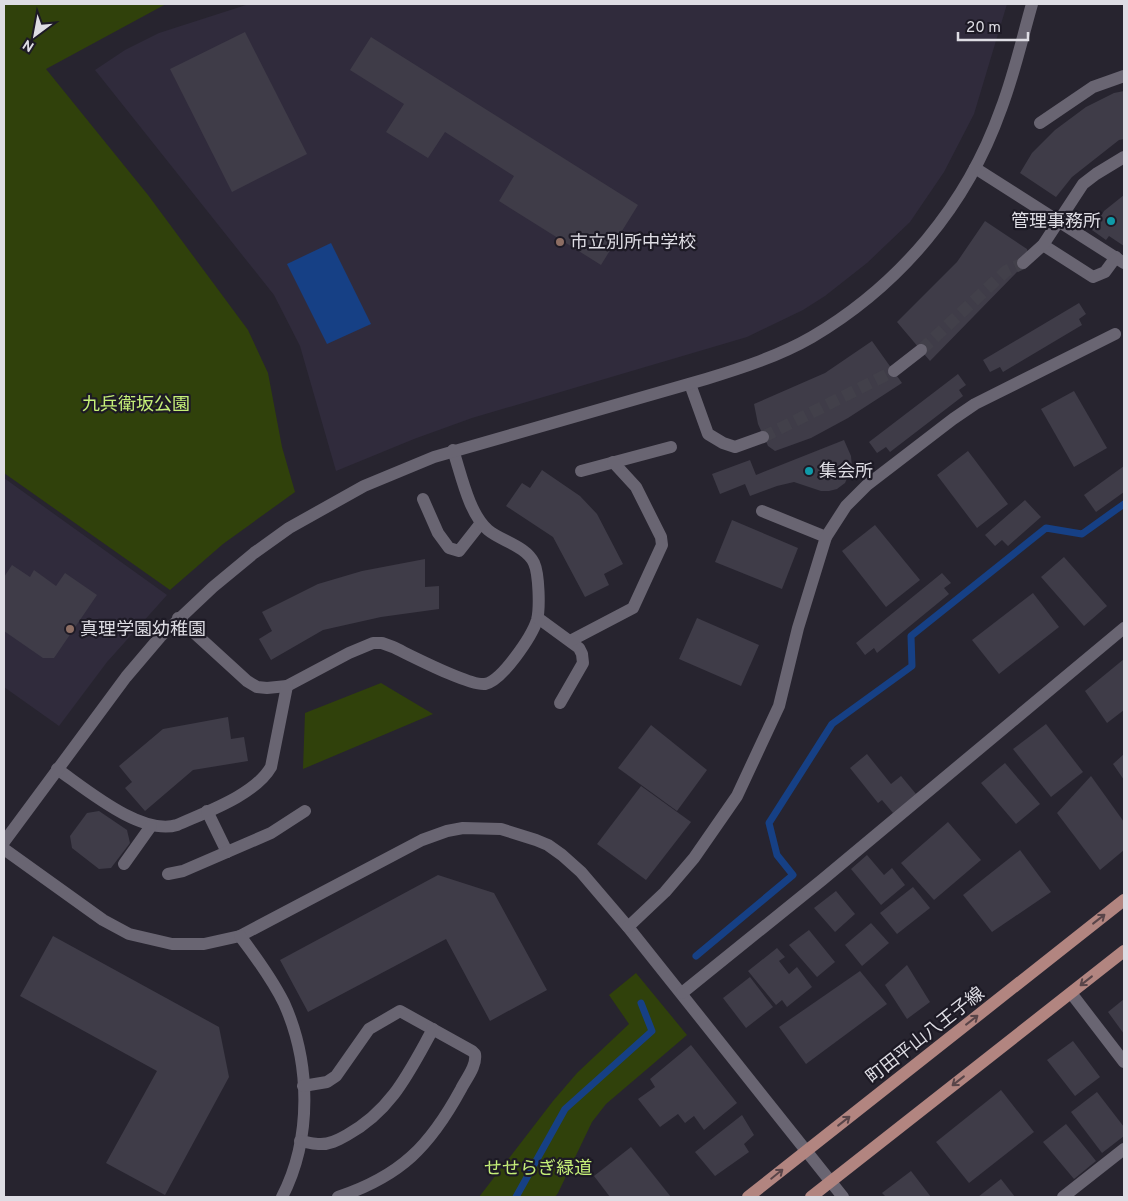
<svg xmlns="http://www.w3.org/2000/svg" width="1128" height="1201" viewBox="0 0 1128 1201" font-family="Overpass,'Noto Sans JP',sans-serif">
	<style>
		.built { fill: #302b3c }
		.green { fill: #30410b }
		.water { fill: #164085 }
		.lines { fill: none; stroke-linecap: round; stroke-linejoin: round }
		.stream { stroke: #164085; stroke-width: 7 }
		.building { fill: #3f3c48 }
		.minor-tunnel { stroke: #42404a; stroke-width: 12; stroke-dasharray: 12 6; stroke-linecap: butt }
		.minor { stroke: #696572; stroke-width: 12 }
		.major { stroke: #b28580; stroke-width: 12 }
		.oneway { stroke: #594549 }
		.culture-dot { fill: #0f9aa8; stroke: #1d1a25; stroke-width: 2 }
		.education-dot { fill: #8d6e63; stroke: #1d1a25; stroke-width: 2 }
		.labels { text-anchor: middle; stroke-width: 4.5; stroke-linejoin: round; paint-order: stroke }
		.poi-label { font-size: 18px; fill: #dedde4; stroke: #1d1a25; text-anchor: start }
		.park-label { font-size: 18px; fill: #c5ef78; stroke: #1d1a25 }
		.street-label { font-size: 18px; fill: #dedde4; stroke: #1d1a25 }
	</style>
	<rect width="100%" height="100%" fill="#27242f"/>
	<g class="built">
		<polygon points="249,4 1007,4 974,114 944,172 910,222 867,263 825,296 803,310 747,337 472,418 414,439 336,471 300,346 274,295 95,70 125,50 159,33"/>
		<polygon points="4,478 167,595 107,662 59,726 4,687"/>
	</g>
	<g class="green">
		<polygon points="4,4 166,4 46,69 148,195 248,330 268,373 282,447 295,492 223,544 170,590 4,473"/>
		<polygon points="381,683 433,714 303,769 305,713"/>
		<polygon points="636,973 687,1035 606,1104 592,1122 558,1193 555,1197 479,1197 553,1101 577,1073 629,1024 609,995"/>
	</g>
	<polygon class="water" points="331,243 371,324 327,344 287,264"/>
	<g class="lines">
		<g class="stream">
			<polyline points="696,956 793,875 777,855 769,823 832,724 912,666 911,636 1046,528 1082,534 1124,504"/>
			<polyline points="516,1197 565,1109 652,1031 641,1003"/>
		</g>
	</g>
	<g class="building">
		<polygon points="245,32 307,154 232,192 170,69"/>
		<polygon points="371,37 638,205 601,265 499,201 514,176 445,132 428,158 386,132 404,104 350,70"/>
		<polygon points="1124,91 1124,139 1119,140 1072,177 1056,197 1020,173 1032,153 1055,130 1086,107 1114,93"/>
		<polygon points="1124,195 1124,246 1109,236 1106,240 1092,230 1104,211"/>
		<polygon points="985,221 1027,249 1028,254 1017,272 930,361 897,322 957,262"/>
		<polygon points="1079,303 1086,314 1079,319 1082,325 1003,372 1000,367 990,372 983,360"/>
		<polygon points="872,341 902,383 848,418 811,438 775,451 768,446 758,424 754,404 825,373"/>
		<polygon points="958,374 966,385 959,390 963,396 890,452 886,447 877,453 869,442"/>
		<polygon points="1074,391 1107,448 1074,467 1041,409"/>
		<polygon points="844,440 851,456 852,467 845,483 837,489 829,491 821,491 794,482 777,486 750,496 745,484 720,494 712,474 750,460 756,475"/>
		<polygon points="968,451 1008,504 977,528 937,475"/>
		<polygon points="1124,466 1124,492 1096,512 1084,495"/>
		<polygon points="542,470 580,496 597,514 623,564 604,574 609,585 585,597 553,537 506,506 522,483 530,488"/>
		<polygon points="1025,500 1041,517 1008,546 1002,540 995,546 985,535"/>
		<polygon points="732,520 798,548 782,589 715,562"/>
		<polygon points="875,525 920,580 886,607 842,551"/>
		<polygon points="1064,557 1107,606 1084,626 1041,577"/>
		<polygon points="425,559 425,587 439,586 439,609 381,617 323,630 271,660 259,639 272,631 262,612 318,584 362,571"/>
		<polygon points="12,565 30,577 34,570 56,586 65,573 97,595 54,658 43,658 4,631 4,577"/>
		<polygon points="942,573 951,583 944,588 949,594 877,653 874,648 865,655 856,643"/>
		<polygon points="1033,593 1059,627 999,674 972,640"/>
		<polygon points="697,618 759,645 741,686 679,659"/>
		<polygon points="1124,659 1124,710 1107,723 1085,691"/>
		<polygon points="228,717 231,739 244,737 248,761 193,770 145,811 125,788 132,782 119,766 163,729"/>
		<polygon points="1046,724 1083,772 1051,797 1013,749"/>
		<polygon points="651,725 707,770 677,811 618,768"/>
		<polygon points="867,754 891,784 901,776 916,794 893,813 882,800 878,803 850,768"/>
		<polygon points="1124,754 1124,780 1113,764"/>
		<polygon points="1005,763 1040,804 1016,824 981,783"/>
		<polygon points="1091,776 1124,822 1124,850 1100,870 1057,813"/>
		<polygon points="641,786 691,822 646,880 597,844"/>
		<polygon points="99,811 127,830 130,843 111,868 99,869 72,848 70,836 87,813"/>
		<polygon points="948,822 981,860 934,900 901,863"/>
		<polygon points="1020,850 1051,892 992,932 963,895"/>
		<polygon points="867,855 884,875 892,868 905,885 881,905 851,869"/>
		<polygon points="438,875 494,893 547,990 490,1021 446,939 308,1012 280,960"/>
		<polygon points="913,887 930,908 897,934 880,913"/>
		<polygon points="836,891 855,914 835,932 814,908"/>
		<polygon points="871,923 889,943 862,966 845,945"/>
		<polygon points="809,930 835,962 817,977 789,945"/>
		<polygon points="53,936 219,1027 229,1077 165,1195 106,1163 157,1071 20,996"/>
		<polygon points="777,948 785,957 779,961 789,974 797,967 812,987 787,1007 782,1000 776,1005 748,971"/>
		<polygon points="907,965 930,1002 907,1019 885,985"/>
		<polygon points="860,971 887,1004 806,1064 779,1027"/>
		<polygon points="750,977 773,1007 746,1028 723,998"/>
		<polygon points="1124,999 1124,1034 1108,1012"/>
		<polygon points="1073,1041 1100,1077 1075,1096 1047,1060"/>
		<polygon points="691,1045 737,1103 704,1130 694,1116 685,1123 678,1114 660,1127 638,1099 655,1087 650,1079"/>
		<polygon points="1001,1090 1034,1132 969,1183 936,1142"/>
		<polygon points="1097,1092 1124,1127 1124,1136 1102,1153 1071,1112"/>
		<polygon points="742,1115 754,1135 744,1144 749,1152 715,1176 695,1152"/>
		<polygon points="1066,1124 1096,1161 1074,1179 1043,1142"/>
		<polygon points="631,1147 671,1197 610,1197 594,1176"/>
		<polygon points="911,1171 931,1197 886,1197 882,1193"/>
		<polygon points="1001,1179 1015,1197 978,1197"/>
	</g>
	<g class="lines">
		<g class="minor-tunnel">
			<polyline points="921,350 1006,271 1023,263"/>
			<polyline points="763,437 894,371"/>
		</g>
		<g class="minor">
			<polyline points="1040,123 1093,87 1124,76"/>
			<polyline points="975,168 1124,263"/>
			<polyline points="1043,245 1093,277 1105,272 1116,257"/>
			<polyline points="1023,263 1043,245 1083,184 1096,174 1124,157"/>
			<polyline points="894,371 921,350"/>
			<polyline points="690,384 708,434 723,443 735,447 763,437"/>
			<polyline points="581,471 671,447"/>
			<polyline points="423,499 438,533 449,548 459,551 481,523"/>
			<polyline points="762,511 826,537"/>
			<path d="M178,618L247,681L257,687L267,688L287,686L349,653L373,643H382L393,647C410,655 469,686 485,684C502,681 532,636 537,620C540,608 539,574 534,563C526,546 501,541 488,530C469,514 461,474 453,450"/>
			<polyline points="538,618 579,648 582,654 583,663 560,703"/>
			<polyline points="570,641 633,608 662,545 661,537 636,487 613,462"/>
			<path d="M57,769C86,789 141,836 177,825C206,812 255,795 271,767L287,686"/>
			<polyline points="207,811 227,852"/>
			<path d="M4,842L126,677L160,637L213,587L254,553L289,528L364,486L434,457L706,379C742,368 779,356 812,337C900,285 967,205 1001,109C1014,75 1022,39 1032,4"/>
			<polyline points="4,849 103,920 129,934 172,944 204,944 240,936 422,840 447,831 463,828 501,829 536,840 548,845 562,855 581,872 628,927 843,1197"/>
			<polyline points="124,864 151,826"/>
			<polyline points="168,874 183,871 271,833 305,811"/>
			<polyline points="628,927 665,892 694,858 737,796 779,706 798,628 826,537 846,506 867,485 953,419 975,404 1115,334"/>
			<path d="M240,936C256,957 272,979 284,1003C311,1063 312,1139 282,1197"/>
			<polyline points="682,993 822,880 1124,628"/>
			<polyline points="1071,993 1124,1062"/>
			<path d="M303,1086L327,1082L336,1076L369,1029L400,1011L472,1051L475,1054C477,1066 466,1079 461,1089C430,1146 401,1176 338,1197"/>
			<path d="M300,1141C306,1142 312,1144 318,1144C329,1145 338,1140 347,1135C392,1110 409,1072 433,1029"/>
			<polyline points="1063,1197 1124,1149"/>
		</g>
		<g class="major">
			<polyline points="748,1197 1124,900"/>
			<polyline points="811,1197 1124,951"/>
		</g>
	</g>
	<defs><path id="oneway-shaft" d="M-6 0H5M1.5-3L5.5 0L1.5 3" fill="none" stroke-width="1.6" stroke-linecap="round" stroke-linejoin="round" transform="scale(1.25)"/></defs>
	<g class="oneway">
		<use href="#oneway-shaft" transform="translate(1099 919) rotate(-38)"/>
		<use href="#oneway-shaft" transform="translate(1086 981) rotate(142)"/>
		<use href="#oneway-shaft" transform="translate(972 1020) rotate(-38)"/>
		<use href="#oneway-shaft" transform="translate(958 1081) rotate(142)"/>
		<use href="#oneway-shaft" transform="translate(844 1121) rotate(-38)"/>
		<use href="#oneway-shaft" transform="translate(777 1174) rotate(-39)"/>
	</g>
	<g class="culture-dot">
		<circle cx="1111" cy="221" r="5"/>
		<circle cx="809" cy="471" r="5"/>
	</g>
	<g class="education-dot">
		<circle cx="560" cy="242" r="5"/>
		<circle cx="70" cy="629" r="5"/>
	</g>
	<g class="labels">
		<g class="poi-label">
			<text x="1101" y="227" text-anchor="end">管理事務所</text>
			<text x="570" y="248">市立別所中学校</text>
			<text x="819" y="477">集会所</text>
			<text x="80" y="635">真理学園幼稚園</text>
		</g>
		<g class="park-label">
			<text x="136" y="410">九兵衛坂公園</text>
			<text x="538" y="1174">せせらぎ緑道</text>
		</g>
		<g class="street-label">
			<text transform="translate(925 1035) rotate(-38)" y="6">町田平山八王子線</text>
		</g>
	</g>
	<rect width="1128" height="1201" fill="none" stroke="#dedde4" stroke-width="10"/>
	<g transform="translate(35 35) rotate(212)" stroke="#1d1a25" stroke-width="4" paint-order="stroke">
	<path d="M0-4L9 19L0 12L-9 19Z" fill="#dedde4"/>
	<text y="-8" font-size="14" font-weight="bold" text-anchor="middle" fill="#dedde4">N</text>
	</g>
	<path d="M958 32v8h70v-8" fill="none" stroke="#dedde4" stroke-width="2.5"/>
	<text x="966" y="32" font-size="15" fill="#dedde4" stroke="#1d1a25" stroke-width="4" paint-order="stroke">20 m</text>
</svg>
